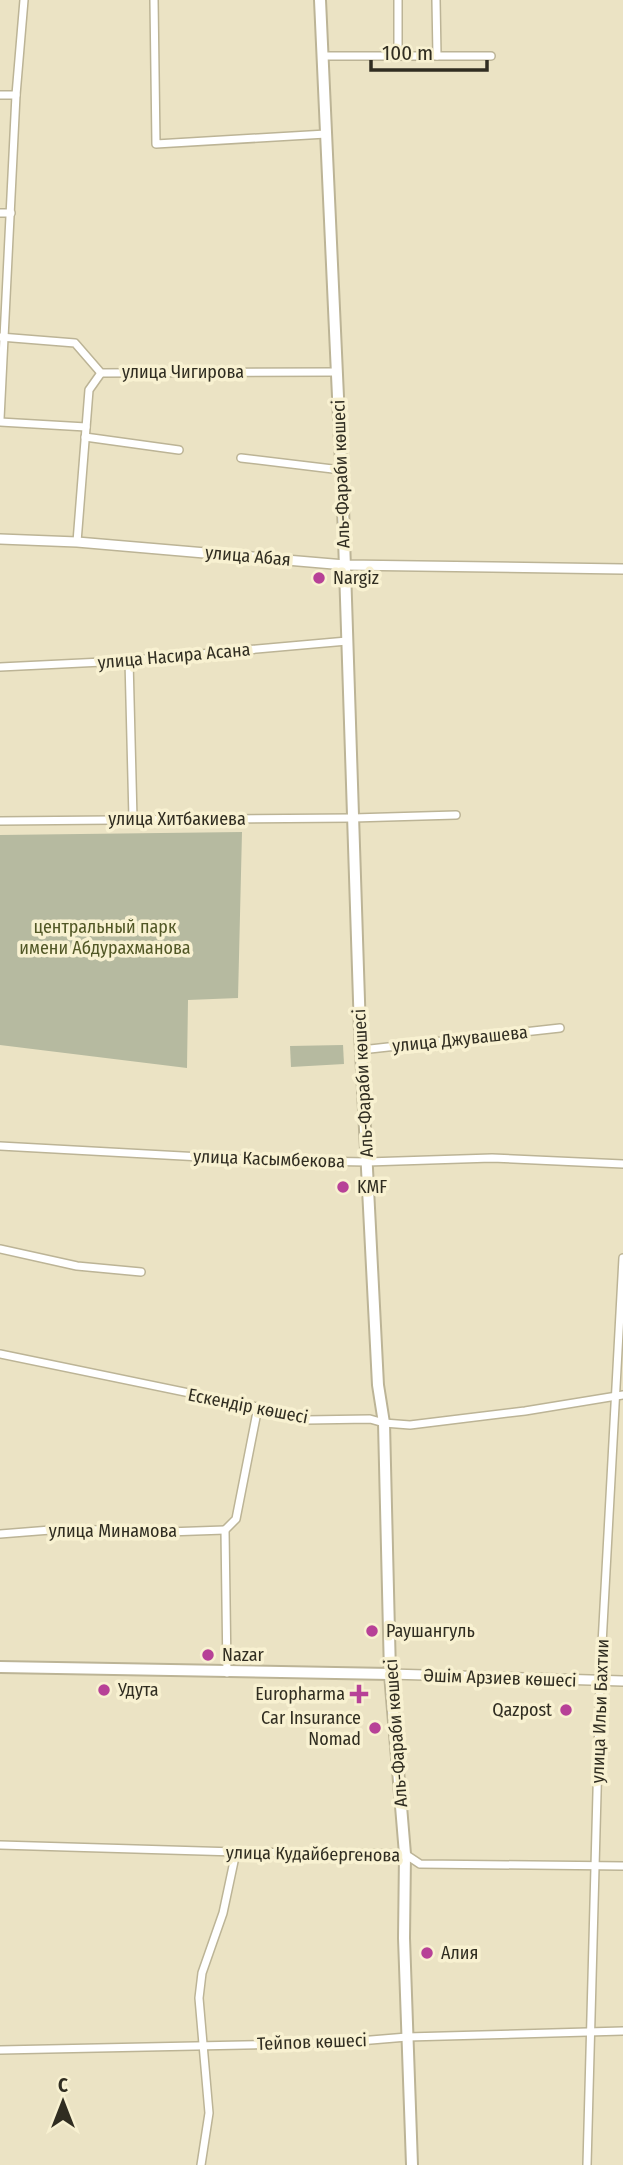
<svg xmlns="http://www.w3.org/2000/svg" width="623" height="2165" viewBox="0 0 623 2165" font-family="'Fira Sans Condensed',sans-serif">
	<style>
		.green { fill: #b6baa0 }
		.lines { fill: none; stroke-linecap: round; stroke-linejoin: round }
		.minor-casing { stroke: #bcb496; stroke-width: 10 }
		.tertiary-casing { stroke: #bcb496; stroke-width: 12 }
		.secondary-casing { stroke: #bcb496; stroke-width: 14 }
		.minor { stroke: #fff; stroke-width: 7 }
		.tertiary { stroke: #fff; stroke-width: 9 }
		.secondary { stroke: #fff; stroke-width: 10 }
		.poi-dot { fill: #b74197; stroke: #f8f1d1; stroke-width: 2.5 }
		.labels { text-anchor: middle; stroke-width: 7; stroke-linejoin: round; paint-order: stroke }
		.street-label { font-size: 18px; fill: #302d21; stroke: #f8f1d1 }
		.poi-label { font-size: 18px; fill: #302d21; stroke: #f8f1d1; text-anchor: start }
		.park-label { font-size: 18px; fill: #515725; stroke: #f8f1d1 }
	</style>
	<rect width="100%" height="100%" fill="#ebe3c4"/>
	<g class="green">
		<polygon points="242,832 238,998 188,1000 187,1068 0,1045 0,835"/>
		<polygon points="343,1045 344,1064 291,1067 290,1046"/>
	</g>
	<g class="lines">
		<defs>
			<g id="minor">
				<polyline points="154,0 156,144 326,134"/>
				<polyline points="398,0 398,56"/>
				<polyline points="436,0 437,56"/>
				<polyline points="323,56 491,56"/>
				<polyline points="0,95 16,95"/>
				<polyline points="0,213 11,213"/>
				<polyline points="0,337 75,343 101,373 337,372"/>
				<polyline points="0,419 16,95 24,0"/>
				<polyline points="0,422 86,427"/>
				<polyline points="85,437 179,450"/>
				<polyline points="241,458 341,470"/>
				<polyline points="77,542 89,390 101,373"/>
				<polyline points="129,660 133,819"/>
				<polyline points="0,667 123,661 347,641"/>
				<polyline points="0,821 353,818 456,815"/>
				<polyline points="361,1050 560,1028"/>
				<polyline points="0,1146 258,1160 367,1162 492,1158 623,1164"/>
				<polyline points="0,1249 77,1266 141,1272"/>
				<polyline points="0,1354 267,1409 306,1420 370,1419 384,1423 410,1425 525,1411 623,1395"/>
				<polyline points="0,1534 63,1529 167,1532 225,1530"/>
				<polyline points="227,1673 225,1530 236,1519 258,1407"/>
				<polyline points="0,1845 236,1852 405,1854 420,1864 623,1866"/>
				<polyline points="0,2050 335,2043 407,2037 623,2031"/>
				<polyline points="201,2165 209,2113 199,1998 202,1973 223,1913 236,1852"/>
				<polyline points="587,2165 600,1681 623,1258"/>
			</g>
			<g id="tertiary">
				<polyline points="0,539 77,542 345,565 623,569"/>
				<polyline points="390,1674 623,1681"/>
			</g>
			<g id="secondary">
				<polyline points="320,0 343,507 360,1031 378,1385 384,1423 390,1674 405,1854 404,1938 412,2165"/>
				<polyline points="0,1667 390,1674"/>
			</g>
		</defs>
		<use href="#minor" class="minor-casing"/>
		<use href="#tertiary" class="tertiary-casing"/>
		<use href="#secondary" class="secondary-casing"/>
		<use href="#minor" class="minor"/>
		<use href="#tertiary" class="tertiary"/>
		<use href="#secondary" class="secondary"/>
	</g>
	<g class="poi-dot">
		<circle cx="319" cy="578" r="7"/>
		<circle cx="343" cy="1187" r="7"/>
		<circle cx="372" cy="1631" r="7"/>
		<circle cx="208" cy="1655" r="7"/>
		<circle cx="104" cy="1690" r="7"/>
		<path d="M355.5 1683.5h7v7h7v7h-7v7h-7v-7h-7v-7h7z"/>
		<circle cx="566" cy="1710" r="7"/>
		<circle cx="375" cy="1728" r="7"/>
		<circle cx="427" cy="1953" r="7"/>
	</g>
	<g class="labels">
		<g class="street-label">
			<text x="183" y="378">улица Чигирова</text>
			<text transform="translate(341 474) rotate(-92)" y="6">Аль-Фараби көшесі</text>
			<text transform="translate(248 556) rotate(5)" y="6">улица Абая</text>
			<text transform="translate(174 656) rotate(-5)" y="6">улица Насира Асана</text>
			<text x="177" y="825">улица Хитбакиева</text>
			<text transform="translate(460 1039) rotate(-6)" y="6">улица Джувашева</text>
			<text transform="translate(363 1083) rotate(-93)" y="6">Аль-Фараби көшесі</text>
			<text transform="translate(269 1159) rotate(2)" y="6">улица Касымбекова</text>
			<text transform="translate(248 1406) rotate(11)" y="6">Ескендір көшесі</text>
			<text x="113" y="1537">улица Минамова</text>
			<text transform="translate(500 1678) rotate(2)" y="6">Әшім Арзиев көшесі</text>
			<text transform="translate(600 1711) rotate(-88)" y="6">улица Ильи Бахтии</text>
			<text transform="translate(396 1733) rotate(-94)" y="6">Аль-Фараби көшесі</text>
			<text transform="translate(313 1854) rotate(1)" y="6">улица Кудайбергенова</text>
			<text transform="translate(312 2042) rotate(-2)" y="6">Тейпов көшесі</text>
		</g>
		<g class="poi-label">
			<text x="333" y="584">Nargiz</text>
			<text x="357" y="1193">KMF</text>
			<text x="386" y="1637">Раушангуль</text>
			<text x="222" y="1661">Nazar</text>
			<text x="118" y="1696">Удута</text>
			<text x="345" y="1700" text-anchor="end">Europharma</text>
			<text x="552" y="1716" text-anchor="end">Qazpost</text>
			<text x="361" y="1724" text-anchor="end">Car Insurance<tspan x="361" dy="21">Nomad</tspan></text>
			<text x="441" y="1959">Алия</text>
		</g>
		<g class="park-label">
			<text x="105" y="933">центральный парк<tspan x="105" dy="21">имени Абдурахманова</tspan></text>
		</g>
	</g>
	<g transform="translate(63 2102)" stroke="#f8f1d1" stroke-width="5" paint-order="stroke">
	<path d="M0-5L12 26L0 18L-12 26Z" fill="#302d21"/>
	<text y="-10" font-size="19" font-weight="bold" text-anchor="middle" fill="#302d21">С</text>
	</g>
	<path d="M371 60v10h116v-10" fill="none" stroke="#302d21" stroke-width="3.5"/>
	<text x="382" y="60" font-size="21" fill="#302d21" stroke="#f8f1d1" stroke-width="5" paint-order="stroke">100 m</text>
</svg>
